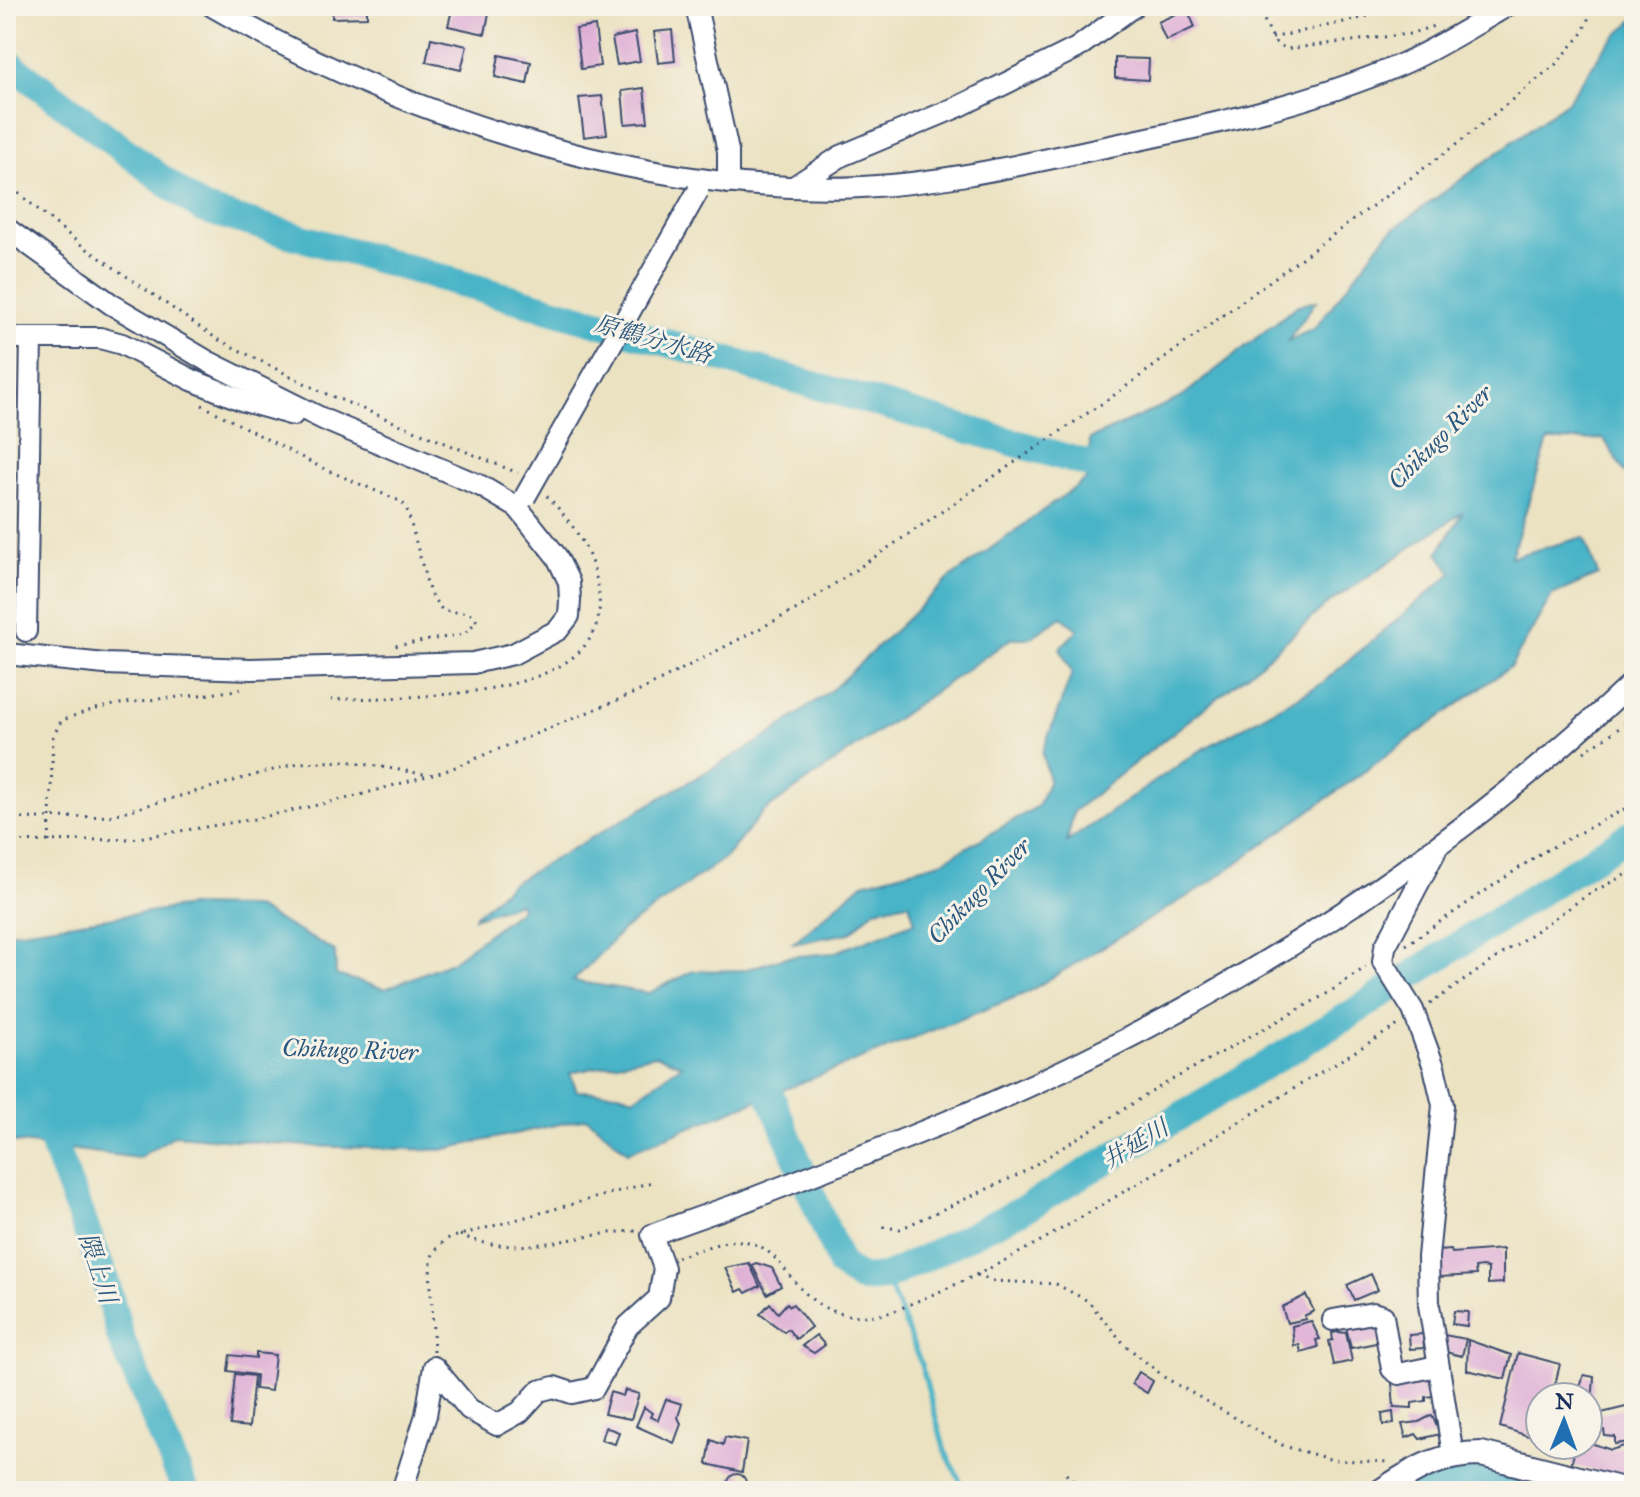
<svg xmlns="http://www.w3.org/2000/svg" width="1640" height="1497" viewBox="0 0 1640 1497" font-family="'IM FELL Great Primer','Noto Serif JP',serif">
	<style>
		.water { fill: #49b4c7; stroke: #327292; stroke-width: 2; fill-rule: evenodd }
		.lines { fill: none; stroke-linecap: round; stroke-linejoin: round }
		.stream { stroke: #49b4c7; stroke-width: 5 }
		.river { stroke: #49b4c7; stroke-width: 28 }
		.building { fill: #deaed5 }
		.minor-casing { stroke: #3a4a6d; stroke-width: 24 }
		.major-casing { stroke: #3a4a6d; stroke-width: 28 }
		.path { stroke: #3a4a6d; stroke-width: 3; stroke-dasharray: 2 6; stroke-linecap: butt }
		.minor { stroke: #fff; stroke-width: 20 }
		.major { stroke: #fff; stroke-width: 24 }
		.minor-bridge-casing { stroke: #3a4a6d; stroke-width: 24; stroke-linecap: butt }
		.minor-bridge { stroke: #fff; stroke-width: 20 }
		.labels { text-anchor: middle; stroke-width: 6; stroke-linejoin: round; paint-order: stroke }
		.water-label { font-size: 24px; font-style: italic; fill: #29577e; stroke: #f7f3e8 }
	</style>
	<rect width="100%" height="100%" fill="#f7f3e8"/>
	<filter id="ink" filterUnits="userSpaceOnUse"><feTurbulence type="fractalNoise" baseFrequency=".0125" numOctaves="2"/><feDisplacementMap in="SourceGraphic" scale="16" xChannelSelector="R" yChannelSelector="G"/><feConvolveMatrix kernelMatrix="1 2 1 2 8 2 1 2 1" color-interpolation-filters="sRGB"/></filter>
	<filter id="wash" filterUnits="userSpaceOnUse"><feTurbulence type="fractalNoise" baseFrequency=".006" numOctaves="4" result="noise"/><feDisplacementMap in="SourceGraphic" scale="32" xChannelSelector="R" yChannelSelector="G"/><feGaussianBlur stdDeviation="1.8" result="paint"/><feColorMatrix in="noise" values="0 0 0 0 0 0 0 0 0 0 0 0 0 0 0 0 0 1.4 0 .05"/><feComposite in="paint" operator="in"/></filter>
	<g filter="url(#wash)">
		<rect width="100%" height="100%" fill="#ebe2c1"/>
		<path class="water" d="M1634,19V476L1630,481L1604,439L1548,441L1511,557L1584,537L1598,575L1552,595L1511,666L1208,884L1026,993L628,1152L587,1118L441,1150L306,1146L175,1135L138,1158L6,1141V933L189,906L254,907L335,951L336,975L385,989L451,962L521,909L519,903L473,918L509,885L767,737L835,687L950,578L1088,478L1090,439L1180,398L1298,305L1316,301L1288,341L1315,328L1387,234L1568,101L1606,46ZM1463,512L1438,553L1452,573L1321,684L1196,753L1067,842L1074,811L1260,664L1326,605ZM1062,617L1078,630L1060,648L1072,673L1042,753L1049,780L1038,806L941,862L863,883L793,943L850,933L875,909L909,903L915,922L833,953L786,957L744,970L693,971L649,993L573,981L623,930L726,857L763,812L1012,638H1030ZM656,1055L682,1065L634,1098L619,1093L577,1091L570,1073Z"/>
		<g class="lines">
			<polyline class="stream" points="886,1277 921,1364 945,1451 965,1491"/>
			<g class="river">
				<polyline points="6,61 202,209 1123,474"/>
				<polyline points="756,1061 841,1265 860,1279 886,1277 1028,1207 1351,1014 1634,832"/>
				<polyline points="42,1115 104,1276 121,1339 186,1491"/>
				<path d="M1417,1491C1452,1468 1485,1476 1522,1491"/>
			</g>
		</g>
		<g id="blocks">
			<g class="building">
				<polygon points="332,6 367,6 367,17 332,18"/>
				<polygon points="453,6 489,13 485,34 448,26"/>
				<polygon points="1187,9 1195,27 1166,41 1158,22"/>
				<polygon points="595,26 600,66 581,69 576,29"/>
				<polygon points="672,30 675,61 658,63 654,32"/>
				<polygon points="635,33 640,61 617,65 612,38"/>
				<polygon points="431,38 467,46 461,70 426,62"/>
				<polygon points="499,55 531,62 527,84 495,77"/>
				<polygon points="1115,58 1149,59 1148,80 1115,78"/>
				<polygon points="644,88 648,122 625,124 622,91"/>
				<polygon points="602,96 607,134 584,137 579,98"/>
				<polygon points="1503,1249 1503,1283 1488,1284 1488,1268 1482,1267 1475,1268 1476,1275 1439,1277 1437,1251 1451,1250 1452,1253"/>
				<polygon points="749,1263 760,1286 746,1293 743,1289 737,1292 725,1268"/>
				<polygon points="756,1263 772,1268 781,1286 767,1294 752,1265"/>
				<polygon points="1371,1274 1378,1290 1354,1300 1347,1285"/>
				<polygon points="1306,1295 1314,1311 1304,1316 1306,1319 1287,1323 1282,1307"/>
				<polygon points="770,1303 778,1313 787,1303 790,1306 793,1304 811,1327 796,1339 788,1329 784,1332 760,1314"/>
				<polygon points="1454,1311 1468,1312 1467,1326 1452,1324"/>
				<polygon points="1376,1317 1381,1342 1351,1348 1345,1323"/>
				<polygon points="1311,1321 1320,1339 1316,1340 1318,1347 1301,1352 1299,1344 1294,1346 1292,1326"/>
				<polygon points="1338,1332 1346,1333 1352,1361 1334,1365 1329,1341 1333,1340 1332,1333"/>
				<polygon points="1423,1334 1424,1348 1410,1349 1409,1335"/>
				<polygon points="816,1335 825,1345 814,1353 802,1346"/>
				<polygon points="1444,1335 1466,1339 1462,1356 1441,1351"/>
				<polygon points="1468,1340 1511,1355 1505,1379 1467,1370"/>
				<polygon points="256,1353 275,1355 271,1391 255,1389 256,1375 228,1371 230,1355 256,1358"/>
				<polygon points="1518,1353 1560,1364 1552,1397 1540,1397 1540,1437 1535,1438 1500,1427"/>
				<polygon points="1139,1372 1153,1381 1147,1393 1132,1384"/>
				<polygon points="235,1374 254,1376 249,1427 230,1425"/>
				<polygon points="1584,1375 1594,1377 1592,1404 1588,1403 1588,1397 1576,1397"/>
				<polygon points="1431,1376 1433,1396 1426,1397 1426,1401 1412,1403 1412,1408 1394,1407 1392,1383"/>
				<polygon points="625,1390 639,1394 631,1419 604,1414 610,1392 623,1396"/>
				<polygon points="666,1399 682,1404 678,1417 681,1424 674,1443 636,1426 644,1407 652,1413 650,1417 658,1420"/>
				<polygon points="1634,1405 1634,1432 1629,1435 1630,1442 1615,1444 1615,1437 1605,1436 1604,1430 1595,1431 1593,1415"/>
				<polygon points="1393,1412 1394,1423 1383,1425 1382,1414"/>
				<polygon points="1432,1415 1440,1434 1420,1439 1416,1434 1406,1438 1402,1424 1419,1422"/>
				<polygon points="605,1427 619,1432 615,1444 601,1440"/>
				<polygon points="725,1437 747,1441 742,1472 707,1464 711,1440 723,1445"/>
				<polygon points="1588,1442 1611,1450 1634,1443 1634,1481 1571,1465 1576,1445"/>
				<circle cx="737" cy="1483" r="9"/>
			</g>
		</g>
	</g>
	<g filter="url(#ink)">
		<use href="#blocks" fill-opacity="0" stroke="#3a4a6d" stroke-width="2"/>
		<g class="lines">
			<defs>
				<g id="minor">
					<path d="M212,6C398,114 645,197 862,187C946,183 1028,163 1110,146C1207,126 1309,104 1400,65C1437,49 1472,26 1507,6"/>
					<polyline points="696,6 728,151 728,183"/>
					<polyline points="795,186 841,156 960,106 1077,48 1134,6"/>
					<polyline points="6,228 111,304 209,362 325,420 481,486 518,508 557,557 569,582 570,600 569,616 558,630 513,654 473,663 251,669 105,664 6,654"/>
					<polyline points="6,338 100,338 122,344 192,380 244,401 293,415"/>
					<polyline points="26,631 31,338"/>
					<polyline points="1435,852 1385,947 1383,962 1413,1010 1434,1067 1443,1105 1428,1257 1429,1305 1453,1455"/>
					<polyline points="1333,1320 1373,1313 1383,1316 1392,1369 1399,1374 1437,1366"/>
					<path d="M402,1491L426,1415L434,1367L469,1409L497,1425L520,1412L539,1391L554,1387L572,1393L594,1388L628,1326L659,1298L664,1268L652,1235C682,1223 713,1213 743,1202C855,1158 970,1116 1078,1063C1282,964 1469,837 1634,681"/>
				</g>
				<path id="major" d="M1382,1491C1415,1469 1440,1454 1481,1454L1627,1491"/>
			</defs>
			<use href="#minor" class="minor-casing"/>
			<use href="#major" class="major-casing"/>
			<g class="path">
				<polyline points="1257,6 1275,42 1286,49 1409,34 1434,26"/>
				<polyline points="1272,38 1362,18 1395,6"/>
				<polyline points="6,183 80,244 217,339 324,393 518,473"/>
				<polyline points="202,405 322,468 402,502 407,509 430,594 443,611 470,613 477,621 464,634 395,646"/>
				<path d="M331,700C403,695 610,706 599,596C595,554 574,524 546,495"/>
				<polyline points="1584,752 1634,718"/>
				<polyline points="6,819 109,816 298,763 346,761 429,775"/>
				<polyline points="6,842 131,839 254,819 349,798 448,770 642,690 799,608 1113,396 1461,141 1556,64 1583,33 1593,6"/>
				<path d="M49,842L53,737L61,721C119,695 185,701 246,688"/>
				<polyline points="1406,945 1541,853 1634,804"/>
				<polyline points="1430,1004 1589,894 1634,870"/>
				<polyline points="883,1227 900,1229 1020,1174 1161,1086 1328,993 1366,967"/>
				<path d="M460,1235C520,1261 576,1232 637,1231"/>
				<path d="M677,1257C695,1252 717,1242 735,1241C794,1238 786,1325 876,1315C892,1314 907,1305 922,1299C971,1279 1017,1255 1063,1228C1176,1161 1288,1092 1400,1024"/>
				<polyline points="977,1275 994,1281 1056,1284 1088,1301 1125,1345 1164,1377 1284,1446 1333,1460 1391,1462"/>
				<polyline points="434,1352 430,1268 433,1253 446,1239 652,1182"/>
				<polyline points="1066,1474 1083,1491"/>
			</g>
			<use href="#minor" class="minor"/>
			<use href="#major" class="major"/>
			<defs>
				<polyline id="minor-bridge" points="525,497 698,191"/>
			</defs>
			<use href="#minor-bridge" class="minor-bridge-casing"/>
			<use href="#minor-bridge" class="minor-bridge"/>
		</g>
	</g>
	<g class="labels">
		<g class="water-label">
			<text transform="translate(653 339) rotate(16)" y="8">原鶴分水路</text>
			<text transform="translate(1440 437) rotate(-45)" y="8">Chikugo River</text>
			<text transform="translate(979 891) rotate(-46)" y="8">Chikugo River</text>
			<text transform="translate(350 1050) rotate(2)" y="8">Chikugo River</text>
			<text transform="translate(1135 1144) rotate(-31)" y="8">井延川</text>
			<text transform="translate(98 1268) rotate(72)" y="8">隈上川</text>
		</g>
	</g>
	<rect width="1640" height="1497" fill="none" stroke="#f7f3e8" stroke-width="32"/>
	<g transform="translate(1564 1421) rotate(1)"><circle r="38" fill="#f7f3e8" stroke="#9fa5b1" stroke-width="2"/>
	<path d="M0-6L14 30L0 20L-14 30Z" fill="#1f6fb2"/>
	<text y="-12" font-size="22" font-weight="bold" text-anchor="middle" fill="#1b2f5e">N</text>
	</g>
</svg>
